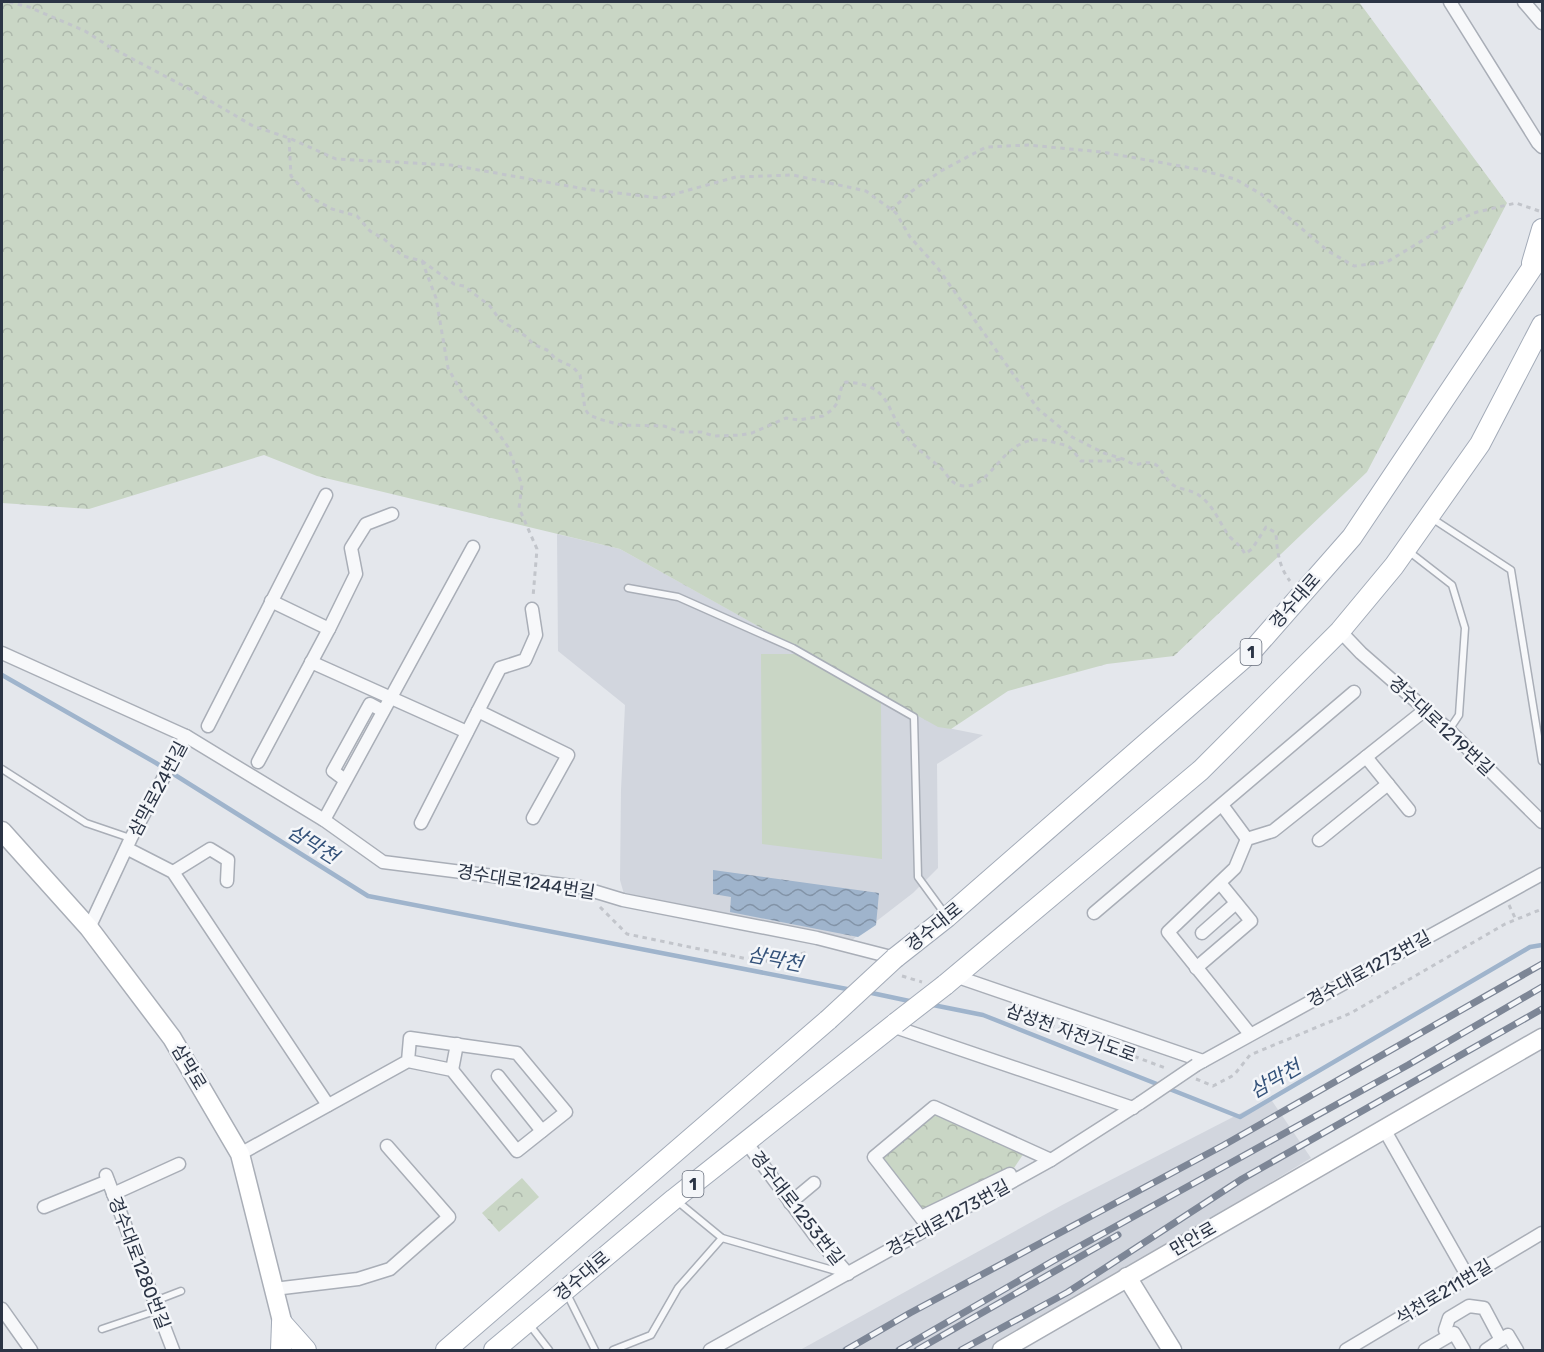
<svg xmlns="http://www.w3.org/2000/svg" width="1544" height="1352" viewBox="0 0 1544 1352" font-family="Rubik,'Noto Sans KR',sans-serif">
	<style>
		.built { fill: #d2d6de }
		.grass { fill: #c9d6c5 }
		.forest { fill: url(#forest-crowns) }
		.water { fill: url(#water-waves) }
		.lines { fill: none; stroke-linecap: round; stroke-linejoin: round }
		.stream { stroke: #9fb4cc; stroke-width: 4.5 }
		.lane-casing { stroke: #a9aeb7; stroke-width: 9 }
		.street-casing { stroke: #a9aeb7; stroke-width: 15 }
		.secondary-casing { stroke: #a9aeb7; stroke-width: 21 }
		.primary-casing { stroke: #a3abb8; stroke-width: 22 }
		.path { stroke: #c2c5cb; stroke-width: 3; stroke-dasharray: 4.5 4.5; stroke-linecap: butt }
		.lane { stroke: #f7f8fa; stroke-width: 6 }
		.street { stroke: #f7f8fa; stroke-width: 12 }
		.secondary { stroke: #fff; stroke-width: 18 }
		.primary { stroke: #fff; stroke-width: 20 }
		.rail-casing { stroke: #7d8696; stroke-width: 7 }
		.rail { stroke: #f4f6f9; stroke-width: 4.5; stroke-dasharray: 14; stroke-linecap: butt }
		.street-bridge-casing { stroke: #a9aeb7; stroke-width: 15; stroke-linecap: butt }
		.primary-bridge-casing { stroke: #a3abb8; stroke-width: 22; stroke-linecap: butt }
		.street-bridge { stroke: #f7f8fa; stroke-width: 12 }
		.primary-bridge { stroke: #fff; stroke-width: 20 }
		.labels { text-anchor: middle; stroke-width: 5; stroke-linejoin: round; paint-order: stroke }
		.shield { fill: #f4f6f9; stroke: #676e7b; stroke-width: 1.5 }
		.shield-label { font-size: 16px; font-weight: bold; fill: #2b3445 }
		.street-label { font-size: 18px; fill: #2b3445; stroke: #f4f6f9 }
		.water-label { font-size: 20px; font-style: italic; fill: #34527a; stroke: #f4f6f9 }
	</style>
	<defs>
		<pattern id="forest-crowns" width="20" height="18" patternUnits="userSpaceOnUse" patternTransform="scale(1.5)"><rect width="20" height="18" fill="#c9d6c5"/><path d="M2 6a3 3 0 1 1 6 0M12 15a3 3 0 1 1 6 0" fill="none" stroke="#adb8ab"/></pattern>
		<pattern id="water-waves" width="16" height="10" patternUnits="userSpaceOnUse" patternTransform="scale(1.5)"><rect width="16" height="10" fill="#9fb4cc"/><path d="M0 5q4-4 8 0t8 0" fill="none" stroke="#8293a7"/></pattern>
	</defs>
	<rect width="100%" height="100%" fill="#e4e7ec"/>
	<g class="built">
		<polygon points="557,534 620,549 938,726 983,735 937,764 938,868 913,893 852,940 624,894 620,880 621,790 625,705 558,651"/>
		<polygon points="1270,1098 1311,1158 992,1350 800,1350 1064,1204"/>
	</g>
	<polygon class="grass" points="761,654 802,654 881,700 882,859 762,844"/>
	<g class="forest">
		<polygon points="2,2 1359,2 1507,203 1367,472 1174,656 1107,664 1008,691 951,729 938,727 620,549 317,476 264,455 89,509 2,503"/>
		<polygon points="934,1107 1026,1150 1010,1174 921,1217 874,1157"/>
		<polygon points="522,1178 539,1197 499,1232 482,1213"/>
	</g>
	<polygon class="water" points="713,870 879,893 876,925 858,937 730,912 731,897 713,894"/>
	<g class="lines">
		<g class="stream">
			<polyline points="2,675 156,763 368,896 852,990"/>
			<polyline points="867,992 914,1002"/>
			<polyline points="928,1004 983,1015 1240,1117 1530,947 1542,945"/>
		</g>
		<defs>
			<g id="lane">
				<polyline points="1430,517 1511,570 1542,761"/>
				<polyline points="1407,550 1452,585 1465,628 1459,715 1449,730"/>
				<polyline points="628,588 678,597 793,648 914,717 918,877 945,914"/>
				<polyline points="2,769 86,823 130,838"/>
				<polyline points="677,1201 722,1238 843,1273"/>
				<polyline points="566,1292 595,1350"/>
				<polyline points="155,1301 181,1291"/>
				<polyline points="529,1324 549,1350"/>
				<polyline points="102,1329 158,1310"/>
				<polyline points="613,1350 651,1335 678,1288 722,1238"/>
			</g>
			<g id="street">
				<polyline points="1450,2 1538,143 1542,147"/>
				<polyline points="1524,2 1542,23"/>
				<polyline points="271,601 329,629"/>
				<polyline points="1340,631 1361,653 1449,730 1542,822"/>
				<polyline points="2,653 186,736 324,820 383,862 580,887 623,900 817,938 895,958"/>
				<polyline points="311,662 467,732"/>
				<polyline points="478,711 500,668 525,660 536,635 532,609"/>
				<polyline points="208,726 326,495"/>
				<polyline points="1366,757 1409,810"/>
				<polyline points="258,762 329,629 356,574 351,548 366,524 392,514"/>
				<polyline points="345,780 333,771 370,704 383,711"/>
				<polyline points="1222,805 1247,839"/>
				<polyline points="324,820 473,547"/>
				<polyline points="421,823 478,711 568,755 533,818"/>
				<polyline points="1319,840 1388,784"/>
				<polyline points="128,849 173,872 328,1105"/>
				<polyline points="173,872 210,849 228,860 227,881"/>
				<polyline points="1094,913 1354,692"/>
				<polyline points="89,928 131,838 186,736"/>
				<polyline points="1202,933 1236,903"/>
				<polyline points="1196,968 1251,921 1220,883"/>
				<polyline points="955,976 1203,1061"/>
				<polyline points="892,1026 1133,1108"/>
				<polyline points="1250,1034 1168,932 1235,868 1247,839 1273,831 1425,710"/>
				<polyline points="1196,1065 1542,874"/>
				<polyline points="452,1070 457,1044"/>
				<polyline points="498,1076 542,1131"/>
				<polyline points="1384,1129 1468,1277"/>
				<polyline points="746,1142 816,1237 848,1274"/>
				<polyline points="240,1154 408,1061 410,1038 517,1053 566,1112 517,1151 452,1070 408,1061"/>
				<polyline points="106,1175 173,1350"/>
				<polyline points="113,1194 179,1164"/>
				<polyline points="790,1203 814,1183"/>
				<polyline points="44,1207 108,1181"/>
				<polyline points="921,1217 1010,1174"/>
				<polyline points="929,1228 874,1157 934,1107 1051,1160"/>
				<polyline points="274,1289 358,1279 390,1269 449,1217 387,1146"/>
				<polyline points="2,1309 31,1350"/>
				<polyline points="1445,1330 1449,1318 1469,1306 1484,1308 1501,1340"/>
				<polyline points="710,1350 1051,1160 1140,1103"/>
				<polyline points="1346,1350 1542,1233"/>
				<polyline points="1425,1350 1454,1333 1464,1350"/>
				<polyline points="1486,1350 1508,1335 1517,1350"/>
			</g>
			<g id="secondary">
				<polyline points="2,831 89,928 172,1038 240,1154 286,1337"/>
				<polyline points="1127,1277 1172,1350"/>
				<polyline points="1002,1350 1542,1038"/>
			</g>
			<g id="primary">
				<polyline points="1532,263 1542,229"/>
				<polyline points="895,958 947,917 1252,651 1352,537 1542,253"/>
				<polyline points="945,985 1201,770 1340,631 1394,566 1480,444 1542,325"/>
				<polyline points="282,1323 306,1350"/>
				<polyline points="281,1350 282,1323"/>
				<polyline points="446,1350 828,1020"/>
				<polyline points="494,1350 674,1199 896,1023"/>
			</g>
		</defs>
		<use href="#lane" class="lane-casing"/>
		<use href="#street" class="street-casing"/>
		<use href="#secondary" class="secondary-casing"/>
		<use href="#primary" class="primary-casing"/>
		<g class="path">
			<path d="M9,2L29,7L85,31L110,47L195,92L253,126L289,138L336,159L451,165L585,189L660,198L736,177L793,175L866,191L896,213L910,237L937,267L1038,409L1072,437L1104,453L1123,459L1135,465C1161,458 1156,468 1171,483C1177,490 1192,489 1200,496C1215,507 1219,523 1230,537C1236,543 1241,546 1245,554L1252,549L1266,527L1276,533C1277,551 1279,567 1290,581"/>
			<polyline points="289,138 291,176 310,197 332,209 357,216 370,231 384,239 403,256 422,261 436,298 448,368 463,395 492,424 508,447 522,485 519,508 537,549 533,597"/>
			<polyline points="891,210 912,191 941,171 986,147 1028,145 1102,152 1197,169 1235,179 1261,194 1328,251 1354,266 1387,262 1451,223 1477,212 1516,203 1539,211"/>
			<path d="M422,261L454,284L464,286L490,306L500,320L527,337L533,344L547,350L556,359L573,367L580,375L585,409L589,415L599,419L621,425L664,426L681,432H701L714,436L741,435L752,433L786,418L798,420L823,416L832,410L838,402L842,385L846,382C892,385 884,408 906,436C916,449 931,459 943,470C948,476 951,483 959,485C995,495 1001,424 1056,443C1060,444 1066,445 1069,447C1073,450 1078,457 1081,461H1111L1121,459"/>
			<polyline points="1509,905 1516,920"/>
			<polyline points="600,907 627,934 762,962 809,952"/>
			<polyline points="902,976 922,982"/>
			<polyline points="1050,1025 1168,1069"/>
			<polyline points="1196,1079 1213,1086 1234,1075 1250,1055 1351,1013 1505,924 1542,909"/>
		</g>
		<use href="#lane" class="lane"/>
		<use href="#street" class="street"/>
		<use href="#secondary" class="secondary"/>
		<use href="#primary" class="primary"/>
		<defs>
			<g id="rail">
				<polyline points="846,1350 910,1313 1224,1145 1542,964"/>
				<polyline points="899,1350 1053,1261 1408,1065 1542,987"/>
				<polyline points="917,1350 1118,1235"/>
				<polyline points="961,1350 1068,1292 1242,1179 1542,1009"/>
			</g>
		</defs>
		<use href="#rail" class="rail-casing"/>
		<use href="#rail" class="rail"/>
		<defs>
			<polyline id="street-bridge" points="1140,1103 1196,1065"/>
			<g id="primary-bridge">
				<polyline points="828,1020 895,958"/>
				<polyline points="896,1023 945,985"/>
			</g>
		</defs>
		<use href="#street-bridge" class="street-bridge-casing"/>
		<use href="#primary-bridge" class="primary-bridge-casing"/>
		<use href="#street-bridge" class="street-bridge"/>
		<use href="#primary-bridge" class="primary-bridge"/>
	</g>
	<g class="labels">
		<g class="shield">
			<rect x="1240.5" y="639" width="21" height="26" rx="4.5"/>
			<rect x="682.5" y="1171" width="21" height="26" rx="4.5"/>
		</g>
		<g class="shield-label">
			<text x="1251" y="658">1</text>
			<text x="693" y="1190">1</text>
		</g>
		<g class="street-label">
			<text transform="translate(1295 601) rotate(-49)" y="6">경수대로</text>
			<text transform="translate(1441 726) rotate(43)" y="6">경수대로1219번길</text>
			<text transform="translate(158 789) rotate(-62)" y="6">삼막로24번길</text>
			<text transform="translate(526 882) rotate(9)" y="6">경수대로1244번길</text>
			<text transform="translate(934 927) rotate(-39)" y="6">경수대로</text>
			<text transform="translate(1369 969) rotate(-29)" y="6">경수대로1273번길</text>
			<text transform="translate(1071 1033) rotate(20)" y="6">삼성천 자전거도로</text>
			<text transform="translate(189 1067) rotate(59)" y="6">삼막로</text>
			<text transform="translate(797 1208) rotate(52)" y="6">경수대로1253번길</text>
			<text transform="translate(948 1218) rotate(-29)" y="6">경수대로1273번길</text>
			<text transform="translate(1193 1239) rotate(-30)" y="6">만안로</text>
			<text transform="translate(139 1263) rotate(69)" y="6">경수대로1280번길</text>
			<text transform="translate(582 1276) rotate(-40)" y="6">경수대로</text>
			<text transform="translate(1444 1292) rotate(-31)" y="6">석천로211번길</text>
		</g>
		<g class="water-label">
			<text transform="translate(313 844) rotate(32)" y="7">삼막천</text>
			<text transform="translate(775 959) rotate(11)" y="7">삼막천</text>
			<text transform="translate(1275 1079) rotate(-30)" y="7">삼막천</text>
		</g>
	</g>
	<rect width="1544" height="1352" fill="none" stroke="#2b3445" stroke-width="6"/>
</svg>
